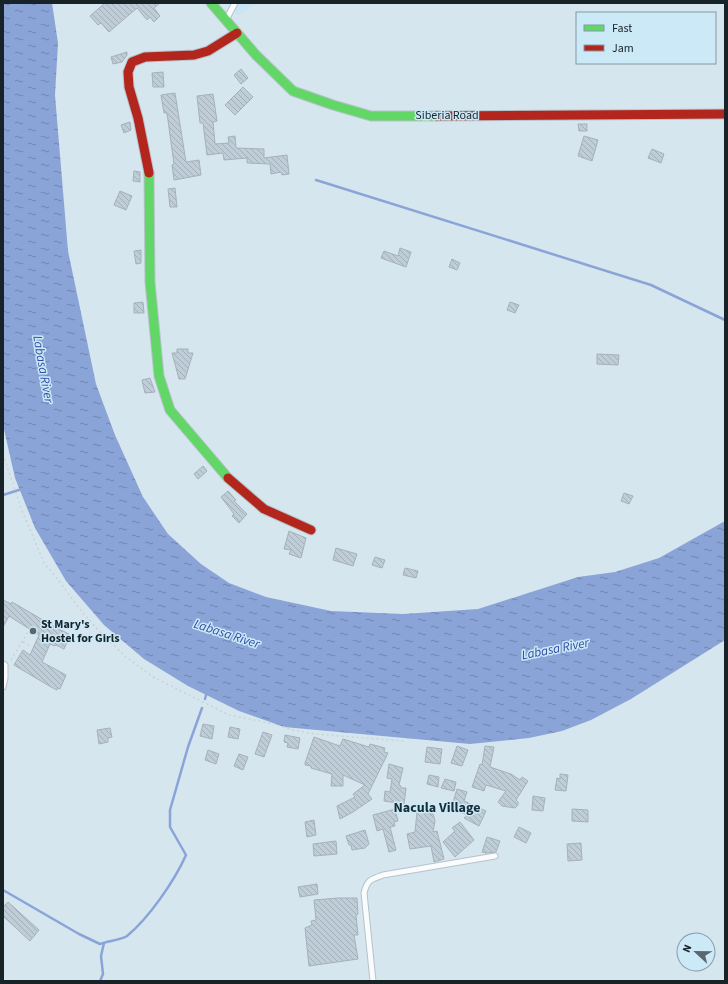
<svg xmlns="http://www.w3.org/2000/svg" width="728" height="984" viewBox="0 0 728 984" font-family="'Source Sans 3',sans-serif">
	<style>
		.built { fill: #c9e5f3 }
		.water { fill: url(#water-ripples) }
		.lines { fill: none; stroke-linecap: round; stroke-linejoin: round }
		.stream { stroke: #8aa4d8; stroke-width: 2.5 }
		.building { fill: url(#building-back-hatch); stroke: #a6b1b8 }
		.lane-casing { stroke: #b6c3c9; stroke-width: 7 }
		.fast-casing { stroke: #b6c3c9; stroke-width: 11 }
		.jam-casing { stroke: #b6c3c9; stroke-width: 11 }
		.path { stroke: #ccd1d3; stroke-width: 1.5; stroke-dasharray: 2 3; stroke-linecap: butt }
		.lane { stroke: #f9fbfc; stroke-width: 5 }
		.fast { stroke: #63d668; stroke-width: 9 }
		.jam { stroke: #b3261e; stroke-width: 9 }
		.poi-dot { fill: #5a676d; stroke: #cce9f8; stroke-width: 1.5 }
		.labels { text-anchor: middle; stroke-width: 3; stroke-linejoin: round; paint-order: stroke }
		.street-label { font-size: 12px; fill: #182328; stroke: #cce9f8 }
		.poi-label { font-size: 12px; font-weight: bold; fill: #182328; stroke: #cce9f8; text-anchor: start }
		.water-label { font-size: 13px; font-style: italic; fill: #2e4ca2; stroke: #cce9f8 }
		.quarter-label { font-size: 14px; font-weight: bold; fill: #152e39; stroke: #cce9f8 }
	</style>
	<defs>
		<pattern id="water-ripples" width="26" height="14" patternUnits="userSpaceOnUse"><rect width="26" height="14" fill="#8aa4d8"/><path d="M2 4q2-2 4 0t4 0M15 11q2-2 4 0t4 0" fill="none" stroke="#7085af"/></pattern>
		<pattern id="building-back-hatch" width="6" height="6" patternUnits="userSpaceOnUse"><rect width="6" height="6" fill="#bfcdd8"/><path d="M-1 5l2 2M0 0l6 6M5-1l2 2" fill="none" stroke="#a3b0b9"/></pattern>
	</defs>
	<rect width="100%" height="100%" fill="#d6e6ee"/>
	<polygon class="built" points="227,3 256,3 238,16"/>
	<polygon class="water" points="3,3 52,3 58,43 55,95 68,251 96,384 115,435 143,497 168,534 201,564 229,583 266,597 331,611 403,614 478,609 578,577 615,572 659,558 725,521 725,640 631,699 591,720 562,731 529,738 470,744 284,727 239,711 188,686 144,659 104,625 66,581 35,528 15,478 3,425"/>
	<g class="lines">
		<g class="stream">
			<polyline points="316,180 651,285 725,320"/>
			<polyline points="3,495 22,489"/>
			<polyline points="205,699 206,695"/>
			<path d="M3,890L79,934L100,944C108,941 121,940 127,936C149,918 175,880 186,855L170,827V810L188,747L202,708"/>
			<polyline points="100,981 103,974 101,956 104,943"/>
		</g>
	</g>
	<g class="building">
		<polygon points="105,3 160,3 154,8 160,16 154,22 150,17 147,20 137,8 109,32 101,23 98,25 90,16"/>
		<polygon points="127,52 127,55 122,62 113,64 111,57"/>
		<polygon points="241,69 248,78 241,84 234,75"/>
		<polygon points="163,72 164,87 153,87 152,73"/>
		<polygon points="243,87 253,97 235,115 225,105"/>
		<polygon points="175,93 186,162 199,160 201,175 174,180 172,165 174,164 167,113 164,113 161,95"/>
		<polygon points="213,94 217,121 213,122 215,144 229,143 228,137 235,136 236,148 264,149 264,158 287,155 289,174 282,175 281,172 271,174 270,164 247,163 247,158 224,160 223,153 207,155 203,123 200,123 197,96"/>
		<polygon points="130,122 131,130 124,133 121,125"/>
		<polygon points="578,124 587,124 587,131 579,131"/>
		<polygon points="584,136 598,140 592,161 578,156"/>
		<polygon points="652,149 664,154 661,163 648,158"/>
		<polygon points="134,171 140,172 140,182 133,181"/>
		<polygon points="175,188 177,207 170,207 168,189"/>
		<polygon points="120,191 132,196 126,210 114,205"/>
		<polygon points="400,248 411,252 406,267 381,258 384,251 398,256"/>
		<polygon points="141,250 141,263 136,264 134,251"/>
		<polygon points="452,259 460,263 457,270 449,267"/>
		<polygon points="143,302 144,313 134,313 134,303"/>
		<polygon points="510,302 519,305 515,313 507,310"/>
		<polygon points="177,349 188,349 188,353 193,353 185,379 179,379 172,353 177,353"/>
		<polygon points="597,354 619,355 618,365 597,364"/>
		<polygon points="150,378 155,392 145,393 142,380"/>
		<polygon points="203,466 207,471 198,479 194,474"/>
		<polygon points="228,491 236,500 234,501 247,514 239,523 232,516 234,514 221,497"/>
		<polygon points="624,493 633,496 629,504 621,501"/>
		<polygon points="289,531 306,538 301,558 289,554 291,550 284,549"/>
		<polygon points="336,548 357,554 353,566 333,560"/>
		<polygon points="375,557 385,560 382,568 372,565"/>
		<polygon points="405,568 418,571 416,578 403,575"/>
		<polygon points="3,600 11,604 12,602 55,627 69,634 67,637 69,638 64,649 56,645 55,646 50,644 42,662 66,675 60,689 58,688 57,690 51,687 14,665 23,650 30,655 39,635 9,616 3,627"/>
		<polygon points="203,724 214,726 212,739 200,736"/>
		<polygon points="230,727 240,729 238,739 228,737"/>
		<polygon points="110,728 112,737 108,738 108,742 99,744 97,730"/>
		<polygon points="263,732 272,735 264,757 255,754"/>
		<polygon points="285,735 300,738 298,749 287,747 288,743 284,742"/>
		<polygon points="314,737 340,746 343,739 369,747 370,744 385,748 384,752 388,753 368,794 372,799 353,812 340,819 337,806 355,797 353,794 365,785 343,775 343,786 331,786 332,774 311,768 311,766 305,765 305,763"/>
		<polygon points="457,746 468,750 462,766 451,763"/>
		<polygon points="485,746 494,747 490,767 511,774 520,780 522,777 528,781 516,800 518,802 518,805 515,808 502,806 498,802 506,791 486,785 484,791 472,787 480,764 482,765"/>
		<polygon points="427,747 442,749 440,764 425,762"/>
		<polygon points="208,750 219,754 216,764 205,760"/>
		<polygon points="239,754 248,757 243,770 234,766"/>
		<polygon points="389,764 403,768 399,785 401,786 401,788 406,788 404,804 384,801 385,791 390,792 392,779 387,778"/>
		<polygon points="560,774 568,775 566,791 555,790 557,778 560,779"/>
		<polygon points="429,775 439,777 438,787 427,784"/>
		<polygon points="445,779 456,782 454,791 441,788"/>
		<polygon points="457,789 467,792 464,801 486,811 479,826 464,818 468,815 451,809"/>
		<polygon points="533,796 545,798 543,811 532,810"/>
		<polygon points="395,809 398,821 394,822 395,826 390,827 396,850 389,852 383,829 377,831 373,815"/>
		<polygon points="572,809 588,810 588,822 572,821"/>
		<polygon points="417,812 433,814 435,821 433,832 437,831 444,859 434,862 431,846 410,849 407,834 415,832"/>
		<polygon points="314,820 316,835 307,837 305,822"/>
		<polygon points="460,822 474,840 455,857 443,842 455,831 452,828"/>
		<polygon points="519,827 531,833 526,843 514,837"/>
		<polygon points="365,830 369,844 365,848 352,850 351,845 349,845 346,836"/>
		<polygon points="487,837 500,841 496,852 486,853 482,852"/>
		<polygon points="336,841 337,854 314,856 313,844"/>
		<polygon points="581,843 582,860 568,861 567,844"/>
		<polygon points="317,884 318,894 300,897 298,887"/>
		<polygon points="338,898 357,898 358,914 356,915 358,935 354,935 358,959 309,966 305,928 312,925 311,921 316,920 314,900"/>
		<polygon points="8,902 39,930 30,941 3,916 3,907"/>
	</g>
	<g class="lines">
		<defs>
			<g id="lane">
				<polyline points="227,18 235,3"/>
				<polyline points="3,664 5,665 5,678 3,687"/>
				<path d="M373,981L364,893C367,880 371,879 383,875L495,856"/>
			</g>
			<g id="fast">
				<polyline points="211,3 256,55 293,91 333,105 371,116 437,116"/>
				<polyline points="149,173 150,282 159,376 170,410 228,478"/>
			</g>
			<g id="jam">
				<polyline points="437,116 725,114"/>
				<polyline points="149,173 138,118 129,87 128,72 132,62 145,57 194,55 208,51 237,33"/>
				<polyline points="228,478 264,509 311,530"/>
			</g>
		</defs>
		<use href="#lane" class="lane-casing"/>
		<use href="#fast" class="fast-casing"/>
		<use href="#jam" class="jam-casing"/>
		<g class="path">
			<polyline points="3,454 21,508 44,563 60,582 78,607 98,630 126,657 153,677 229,715 274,724 293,730 315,734 404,741"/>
			<polyline points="23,642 31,647"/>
			<polyline points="11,660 28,632"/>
		</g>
		<use href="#lane" class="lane"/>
		<use href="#fast" class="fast"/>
		<use href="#jam" class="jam"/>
	</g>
	<circle class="poi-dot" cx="33" cy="631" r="4"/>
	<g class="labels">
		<g class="street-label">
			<text x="447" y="119">Siberia Road</text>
		</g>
		<g class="poi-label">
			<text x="41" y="628">St Mary's<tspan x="41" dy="14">Hostel for Girls</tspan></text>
		</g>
		<g class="water-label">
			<text transform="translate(44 369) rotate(80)" y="5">Labasa River</text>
			<text transform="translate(227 633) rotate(18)" y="5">Labasa River</text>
			<text transform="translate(555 648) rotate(-11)" y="5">Labasa River</text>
		</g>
		<g class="quarter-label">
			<text x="437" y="812">Nacula Village</text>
		</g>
	</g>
	<rect width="728" height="984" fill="none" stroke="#182328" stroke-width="8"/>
	<rect x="576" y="12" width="140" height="52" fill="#cce9f8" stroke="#849aa5"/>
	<rect x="584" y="25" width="20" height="6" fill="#63d668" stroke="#849aa5"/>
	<text x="612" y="32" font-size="12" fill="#182328">Fast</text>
	<rect x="584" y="45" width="20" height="6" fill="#b3261e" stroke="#849aa5"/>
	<text x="612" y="52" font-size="12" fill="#182328">Jam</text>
	<g transform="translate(696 952) rotate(292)"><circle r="19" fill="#cce9f8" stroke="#849aa5"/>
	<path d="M0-3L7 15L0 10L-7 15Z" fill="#5a676d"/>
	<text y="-6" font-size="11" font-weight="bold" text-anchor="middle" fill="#182328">N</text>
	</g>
</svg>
